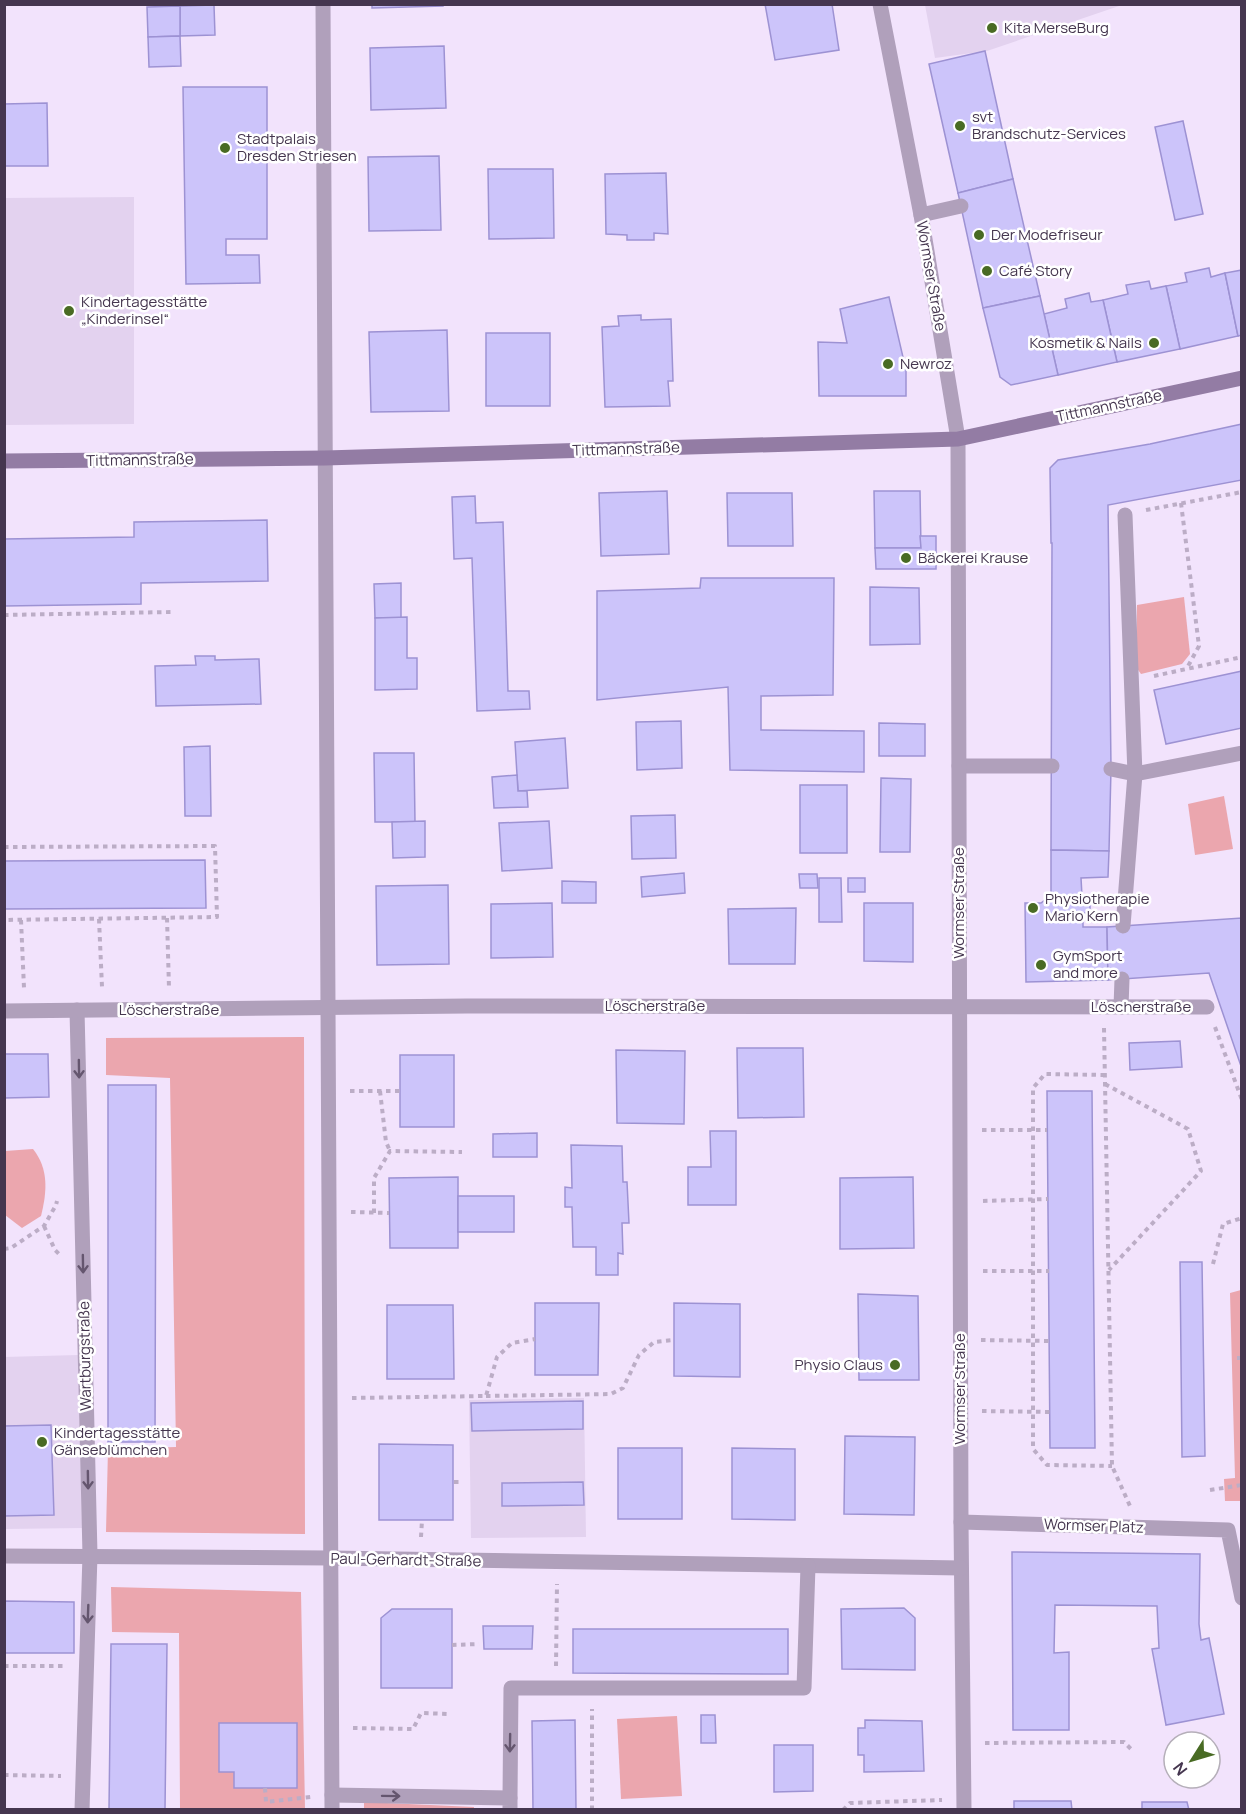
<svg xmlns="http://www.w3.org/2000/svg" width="1246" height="1814" viewBox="0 0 1246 1814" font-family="Manrope,sans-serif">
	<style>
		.built { fill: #e3d2ef }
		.green { fill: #eba6ae }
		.building { fill: #ccc4fa; stroke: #9d92d3; stroke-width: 1.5 }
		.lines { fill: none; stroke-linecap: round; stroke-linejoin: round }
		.path { stroke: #bcadc6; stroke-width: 4; stroke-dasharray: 4.5 4.5; stroke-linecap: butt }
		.lane { stroke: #b0a0bb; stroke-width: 15 }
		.street { stroke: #b0a0bb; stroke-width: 15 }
		.secondary { stroke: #937ca4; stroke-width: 15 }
		.oneway { stroke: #65566f }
		.poi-dot { fill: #496b24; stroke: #fff; stroke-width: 2 }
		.labels { text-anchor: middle; stroke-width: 5; stroke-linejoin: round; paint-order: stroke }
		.poi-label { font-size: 15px; fill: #45364f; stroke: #fff; text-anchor: start }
		.street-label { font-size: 15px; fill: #45364f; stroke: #fff }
	</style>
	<rect width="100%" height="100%" fill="#f2e3fc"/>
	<g class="built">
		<polygon points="925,5 1122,5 987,51 935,58"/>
		<polygon points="134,197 134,424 5,425 5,198"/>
		<polygon points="78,1355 82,1528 5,1529 4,1357"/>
		<polygon points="584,1398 586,1537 471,1538 469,1400"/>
	</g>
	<g class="green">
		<polygon points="1184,597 1190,654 1182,664 1141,674 1136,667 1137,605"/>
		<polygon points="1224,796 1233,849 1195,855 1188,804"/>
		<polygon points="304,1037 305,1534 106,1532 108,1449 176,1447 170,1078 106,1075 106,1038"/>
		<path d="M33,1149C49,1169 47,1192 41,1216L22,1228L5,1215V1151Z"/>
		<polygon points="1241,1290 1241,1501 1225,1501 1224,1479 1235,1478 1230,1293"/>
		<polygon points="111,1587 301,1592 305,1809 180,1809 179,1633 112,1632"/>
		<polygon points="677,1716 682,1796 621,1799 617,1719"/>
		<polygon points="364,1802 474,1807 474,1809 364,1810"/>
	</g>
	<g class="building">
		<polygon points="372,4 443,4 443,6 372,8"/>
		<polygon points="765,4 832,4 839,50 775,60"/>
		<polygon points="214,5 215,35 180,36 180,6"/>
		<polygon points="180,6 180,36 148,37 147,7"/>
		<polygon points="180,36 181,66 149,67 148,37"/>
		<polygon points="444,46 446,108 371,110 370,48"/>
		<polygon points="985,51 1013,179 958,193 929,64"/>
		<polygon points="183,87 267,87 267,239 226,239 226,255 259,255 260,283 186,284"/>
		<polygon points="47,103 48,166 4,166 4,104"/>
		<polygon points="1183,121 1203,214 1175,220 1155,127"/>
		<polygon points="439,156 441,230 369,231 368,157"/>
		<polygon points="488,169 553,169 554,238 489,239"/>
		<polygon points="666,173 668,234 654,233 654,240 627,240 627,235 606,234 605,174"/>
		<polygon points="1013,179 1040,296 983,308 958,193"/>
		<polygon points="1209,268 1211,277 1225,273 1238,336 1180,349 1166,286 1187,282 1185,273"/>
		<polygon points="1242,270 1242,335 1238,336 1225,273"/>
		<polygon points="1149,281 1151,289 1166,286 1180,349 1117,362 1103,300 1128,294 1126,285"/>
		<polygon points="1089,293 1091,302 1103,300 1117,362 1058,375 1044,314 1067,308 1065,299"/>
		<polygon points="1040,296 1058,375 1011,385 1000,377 983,308"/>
		<polygon points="889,297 906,370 906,396 819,396 818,342 847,343 840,309"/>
		<polygon points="641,315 641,320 671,319 673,381 668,381 670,406 605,407 602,327 619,326 618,316"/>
		<polygon points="447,330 449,411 371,412 369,332"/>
		<rect x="486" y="333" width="64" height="73"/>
		<polygon points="1242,424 1242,480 1108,505 1111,769 1109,851 1051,850 1052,543 1051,543 1050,468 1058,460 1150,444"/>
		<polygon points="667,491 669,554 601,556 599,493"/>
		<polygon points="874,491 920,491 921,548 875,548"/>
		<polygon points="727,493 792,493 793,546 728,546"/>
		<polygon points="475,496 476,523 503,522 508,691 529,691 530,709 477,711 472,558 454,559 452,497"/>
		<polygon points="267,520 268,581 141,583 141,604 4,606 4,539 134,537 134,522"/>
		<polygon points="920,536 936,536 936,569 876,569 875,548 921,548"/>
		<polygon points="701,578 834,578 833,695 761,696 761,730 864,731 864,772 730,770 728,687 597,700 597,591 700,588"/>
		<polygon points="401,583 401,618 375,618 374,584"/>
		<polygon points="870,587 919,588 920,644 870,645"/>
		<polygon points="407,617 407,658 417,658 417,689 375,690 375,618"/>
		<polygon points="195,656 215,656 215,660 259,659 261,704 156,706 155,666 196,665"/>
		<polygon points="1242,671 1242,728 1166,744 1154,690"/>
		<polygon points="681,721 682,768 637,770 636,722"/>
		<polygon points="879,723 925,724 925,756 879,756"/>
		<polygon points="565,738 568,788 518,791 515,742"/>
		<polygon points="210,746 211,816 185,816 184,747"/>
		<polygon points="374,753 414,753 415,822 375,822"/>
		<polygon points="517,775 518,791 527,791 528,807 494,808 492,777"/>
		<polygon points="881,778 911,779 910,852 880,852"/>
		<rect x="800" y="785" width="47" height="68"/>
		<polygon points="675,815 676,858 632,859 631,816"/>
		<polygon points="425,821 425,857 393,858 392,822"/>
		<polygon points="549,821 552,868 502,871 499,823"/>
		<polygon points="1051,850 1109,851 1108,877 1081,878 1082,896 1090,896 1090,913 1083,913 1083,927 1107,927 1108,980 1026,982 1025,903 1041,903 1051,895"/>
		<polygon points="205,860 206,908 4,909 4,861"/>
		<polygon points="684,873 685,893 642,897 641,877"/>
		<polygon points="799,874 817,874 818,888 800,888"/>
		<polygon points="819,878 841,878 842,922 819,922"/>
		<rect x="848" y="878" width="17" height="14"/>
		<polygon points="562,881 596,882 596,903 562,903"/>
		<polygon points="448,885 449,964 377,965 376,886"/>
		<polygon points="552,903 553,957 491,958 491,904"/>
		<polygon points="864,903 913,903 913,962 864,961"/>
		<polygon points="796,908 795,964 729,964 728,909"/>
		<polygon points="1242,918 1242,1069 1209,973 1108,980 1107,927"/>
		<polygon points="1180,1041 1182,1067 1130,1070 1129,1043"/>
		<polygon points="737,1048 803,1048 804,1117 738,1118"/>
		<polygon points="616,1050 685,1051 684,1124 617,1123"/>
		<polygon points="4,1054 48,1054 49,1097 4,1098"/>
		<rect x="400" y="1055" width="54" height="72"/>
		<polygon points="108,1085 156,1085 155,1442 108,1442"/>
		<polygon points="1047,1091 1092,1091 1095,1448 1050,1448"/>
		<polygon points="710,1131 736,1131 736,1205 688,1205 688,1167 711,1167"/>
		<polygon points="537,1133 537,1157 493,1157 493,1134"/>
		<polygon points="571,1145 622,1146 623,1182 627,1182 629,1223 622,1223 623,1254 618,1253 618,1275 596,1275 596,1247 573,1247 572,1207 565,1207 565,1187 572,1188"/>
		<polygon points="458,1177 458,1248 390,1248 389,1178"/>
		<polygon points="913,1177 914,1248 840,1249 840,1178"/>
		<rect x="458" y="1196" width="56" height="36"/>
		<polygon points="1180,1262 1202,1262 1205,1456 1182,1457"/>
		<polygon points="858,1294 918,1296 919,1380 859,1380"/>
		<polygon points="535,1303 599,1303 598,1375 535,1375"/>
		<polygon points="674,1303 740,1304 740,1377 674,1376"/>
		<polygon points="387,1305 453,1305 454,1379 387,1379"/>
		<polygon points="583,1401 583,1429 472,1431 471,1403"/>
		<polygon points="51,1425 54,1515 4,1516 4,1426"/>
		<polygon points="845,1436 915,1437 914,1515 844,1514"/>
		<polygon points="379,1444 453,1445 453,1520 379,1520"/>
		<rect x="618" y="1448" width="64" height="71"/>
		<polygon points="732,1448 795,1449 795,1520 732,1519"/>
		<polygon points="583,1482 584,1505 502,1506 502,1483"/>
		<polygon points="1012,1552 1200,1554 1199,1624 1201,1640 1209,1638 1224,1714 1166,1725 1152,1649 1159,1648 1157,1606 1055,1605 1054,1653 1069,1652 1069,1730 1013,1730"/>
		<polygon points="4,1601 74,1602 74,1653 4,1653"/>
		<polygon points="904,1608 915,1618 915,1670 842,1669 841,1609"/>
		<polygon points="392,1609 452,1609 452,1688 381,1688 381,1618"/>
		<polygon points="483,1626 533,1626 532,1649 484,1649"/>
		<polygon points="573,1629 788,1629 788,1674 573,1673"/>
		<polygon points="111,1644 167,1644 165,1810 109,1810"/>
		<polygon points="701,1715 715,1715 716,1743 701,1743"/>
		<polygon points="575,1720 576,1810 533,1810 532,1721"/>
		<polygon points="865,1720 922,1721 924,1771 864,1772 864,1755 858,1755 858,1728 865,1728"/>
		<polygon points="219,1723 297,1723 297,1788 234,1788 234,1772 219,1772"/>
		<polygon points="774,1745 813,1745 813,1791 774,1792"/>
		<polygon points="1014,1801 1071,1801 1072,1810 1014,1810"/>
		<polygon points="1142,1802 1187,1802 1189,1810 1142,1810"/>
	</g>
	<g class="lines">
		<g class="path">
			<polyline points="1181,503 1199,646 1187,668"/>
			<polyline points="1146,510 1242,492"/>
			<polyline points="4,615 173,612"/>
			<polyline points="1154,676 1242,657"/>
			<polyline points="4,847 215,846 217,917 4,920"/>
			<polyline points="167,918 169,988"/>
			<polyline points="99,919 102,987"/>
			<polyline points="21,920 24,988"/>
			<polyline points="1215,1027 1242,1100"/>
			<polyline points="1104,1028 1112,1466 1130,1506"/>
			<polyline points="1105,1075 1045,1074 1033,1088 1033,1449 1047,1465 1112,1466"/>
			<polyline points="1105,1084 1188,1129 1201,1171 1109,1270"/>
			<polyline points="350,1091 400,1091"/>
			<polyline points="380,1091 386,1142 390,1151"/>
			<polyline points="982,1130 1047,1130"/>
			<polyline points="983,1201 1048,1199"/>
			<polyline points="351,1212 389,1213"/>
			<polyline points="374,1213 374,1178 390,1151 462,1152"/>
			<polyline points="44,1226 55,1250 61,1256"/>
			<polyline points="4,1249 11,1248 44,1226 56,1205 57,1201"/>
			<polyline points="1213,1264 1223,1224 1242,1218"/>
			<polyline points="983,1271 1049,1271"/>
			<polyline points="981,1340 1049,1341"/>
			<polyline points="1237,1358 1242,1358"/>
			<polyline points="486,1396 611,1394 623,1388 639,1355 654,1342 674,1340"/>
			<polyline points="352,1398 486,1396 497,1357 512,1343 535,1339"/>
			<polyline points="982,1411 1050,1412"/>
			<polyline points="454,1482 462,1482"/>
			<polyline points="1210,1490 1242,1485"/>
			<polyline points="421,1537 422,1520"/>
			<polyline points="452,1645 479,1644"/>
			<polyline points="4,1666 65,1666"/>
			<polyline points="556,1666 557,1584"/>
			<polyline points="353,1728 413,1729 421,1713 448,1714"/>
			<polyline points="985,1743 1124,1742 1131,1749"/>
			<polyline points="4,1775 61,1776"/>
			<polyline points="265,1788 266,1802 311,1797"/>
			<polyline points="592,1810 592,1709"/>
			<polyline points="843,1810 850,1803 942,1800"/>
		</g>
		<g class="lane">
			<polyline points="921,215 961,206"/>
			<polyline points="959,766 1052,766"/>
			<polyline points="1111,769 1135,774 1242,753"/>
			<polyline points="1123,926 1135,774 1125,515"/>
			<polyline points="1121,1007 1122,979"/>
		</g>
		<g class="street">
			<polyline points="323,4 332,1810"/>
			<polyline points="880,4 921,215 958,439 961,1522 964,1810"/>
			<polyline points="77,1010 90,1555 82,1810"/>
			<polyline points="4,1011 467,1006 1207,1007"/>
			<polyline points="961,1522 1228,1530 1242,1598"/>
			<polyline points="4,1556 331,1558 961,1568"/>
			<polyline points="332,1795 510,1798 510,1810"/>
			<polyline points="510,1798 511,1688 804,1688 808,1566"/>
		</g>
		<polyline class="secondary" points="4,461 325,458 958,439 1242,378"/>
	</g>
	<defs><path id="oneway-shaft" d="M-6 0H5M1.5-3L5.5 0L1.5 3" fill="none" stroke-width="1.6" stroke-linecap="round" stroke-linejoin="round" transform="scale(1.5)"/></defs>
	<g class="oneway">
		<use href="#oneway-shaft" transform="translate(79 1069) rotate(89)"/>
		<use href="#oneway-shaft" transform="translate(83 1264) rotate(89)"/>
		<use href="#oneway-shaft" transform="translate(88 1480) rotate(89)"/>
		<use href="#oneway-shaft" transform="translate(88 1614) rotate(92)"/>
		<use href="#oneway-shaft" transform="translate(510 1743) rotate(91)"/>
		<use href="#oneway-shaft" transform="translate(391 1796) rotate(1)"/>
	</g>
	<g class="poi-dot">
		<circle cx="992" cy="28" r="6"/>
		<circle cx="960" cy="126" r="6"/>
		<circle cx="225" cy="148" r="6"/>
		<circle cx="979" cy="235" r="6"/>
		<circle cx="987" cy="271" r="6"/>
		<circle cx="69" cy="311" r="6"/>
		<circle cx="1154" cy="343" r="6"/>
		<circle cx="888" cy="364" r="6"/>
		<circle cx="906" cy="558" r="6"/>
		<circle cx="1033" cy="908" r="6"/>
		<circle cx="1041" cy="965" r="6"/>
		<circle cx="895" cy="1365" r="6"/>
		<circle cx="42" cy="1442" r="6"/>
	</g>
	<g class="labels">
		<g class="poi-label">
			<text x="1004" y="33">Kita MerseBurg</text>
			<text x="972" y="122">svt<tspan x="972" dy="17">Brandschutz-Services</tspan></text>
			<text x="237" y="144">Stadtpalais<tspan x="237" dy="17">Dresden Striesen</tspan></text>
			<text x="991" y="240">Der Modefriseur</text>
			<text x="999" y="276">Café Story</text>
			<text x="81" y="307">Kindertagesstätte<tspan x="81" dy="17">„Kinderinsel“</tspan></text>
			<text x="1142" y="348" text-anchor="end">Kosmetik &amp; Nails</text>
			<text x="900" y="369">Newroz</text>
			<text x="918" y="563">Bäckerei Krause</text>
			<text x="1045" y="904">Physiotherapie<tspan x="1045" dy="17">Mario Kern</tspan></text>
			<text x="1053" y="961">GymSport<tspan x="1053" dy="17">and more</tspan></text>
			<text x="883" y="1370" text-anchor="end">Physio Claus</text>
			<text x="54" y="1438">Kindertagesstätte<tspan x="54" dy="17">Gänseblümchen</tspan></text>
		</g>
		<g class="street-label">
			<text transform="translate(931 276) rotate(80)" y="5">Wormser Straße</text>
			<text transform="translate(1109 406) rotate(-12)" y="5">Tittmannstraße</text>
			<text transform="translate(626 449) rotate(-2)" y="5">Tittmannstraße</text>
			<text transform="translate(140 460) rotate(-1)" y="5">Tittmannstraße</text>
			<text transform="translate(959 903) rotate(-90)" y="5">Wormser Straße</text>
			<text x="655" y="1011">Löscherstraße</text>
			<text x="1141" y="1012">Löscherstraße</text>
			<text x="169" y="1015">Löscherstraße</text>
			<text transform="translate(85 1356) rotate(-91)" y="5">Wartburgstraße</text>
			<text transform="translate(960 1389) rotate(-90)" y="5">Wormser Straße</text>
			<text transform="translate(1094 1526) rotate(2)" y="5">Wormser Platz</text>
			<text transform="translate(406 1560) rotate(1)" y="5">Paul-Gerhardt-Straße</text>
		</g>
	</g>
	<rect width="1246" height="1814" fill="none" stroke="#45364f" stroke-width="12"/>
	<g transform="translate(1192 1760) rotate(233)"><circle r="28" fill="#ffffff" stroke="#b5afb9" stroke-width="1.5"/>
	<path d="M0-4.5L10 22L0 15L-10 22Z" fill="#496b24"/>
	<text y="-9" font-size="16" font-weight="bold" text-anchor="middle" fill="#45364f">N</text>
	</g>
</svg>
